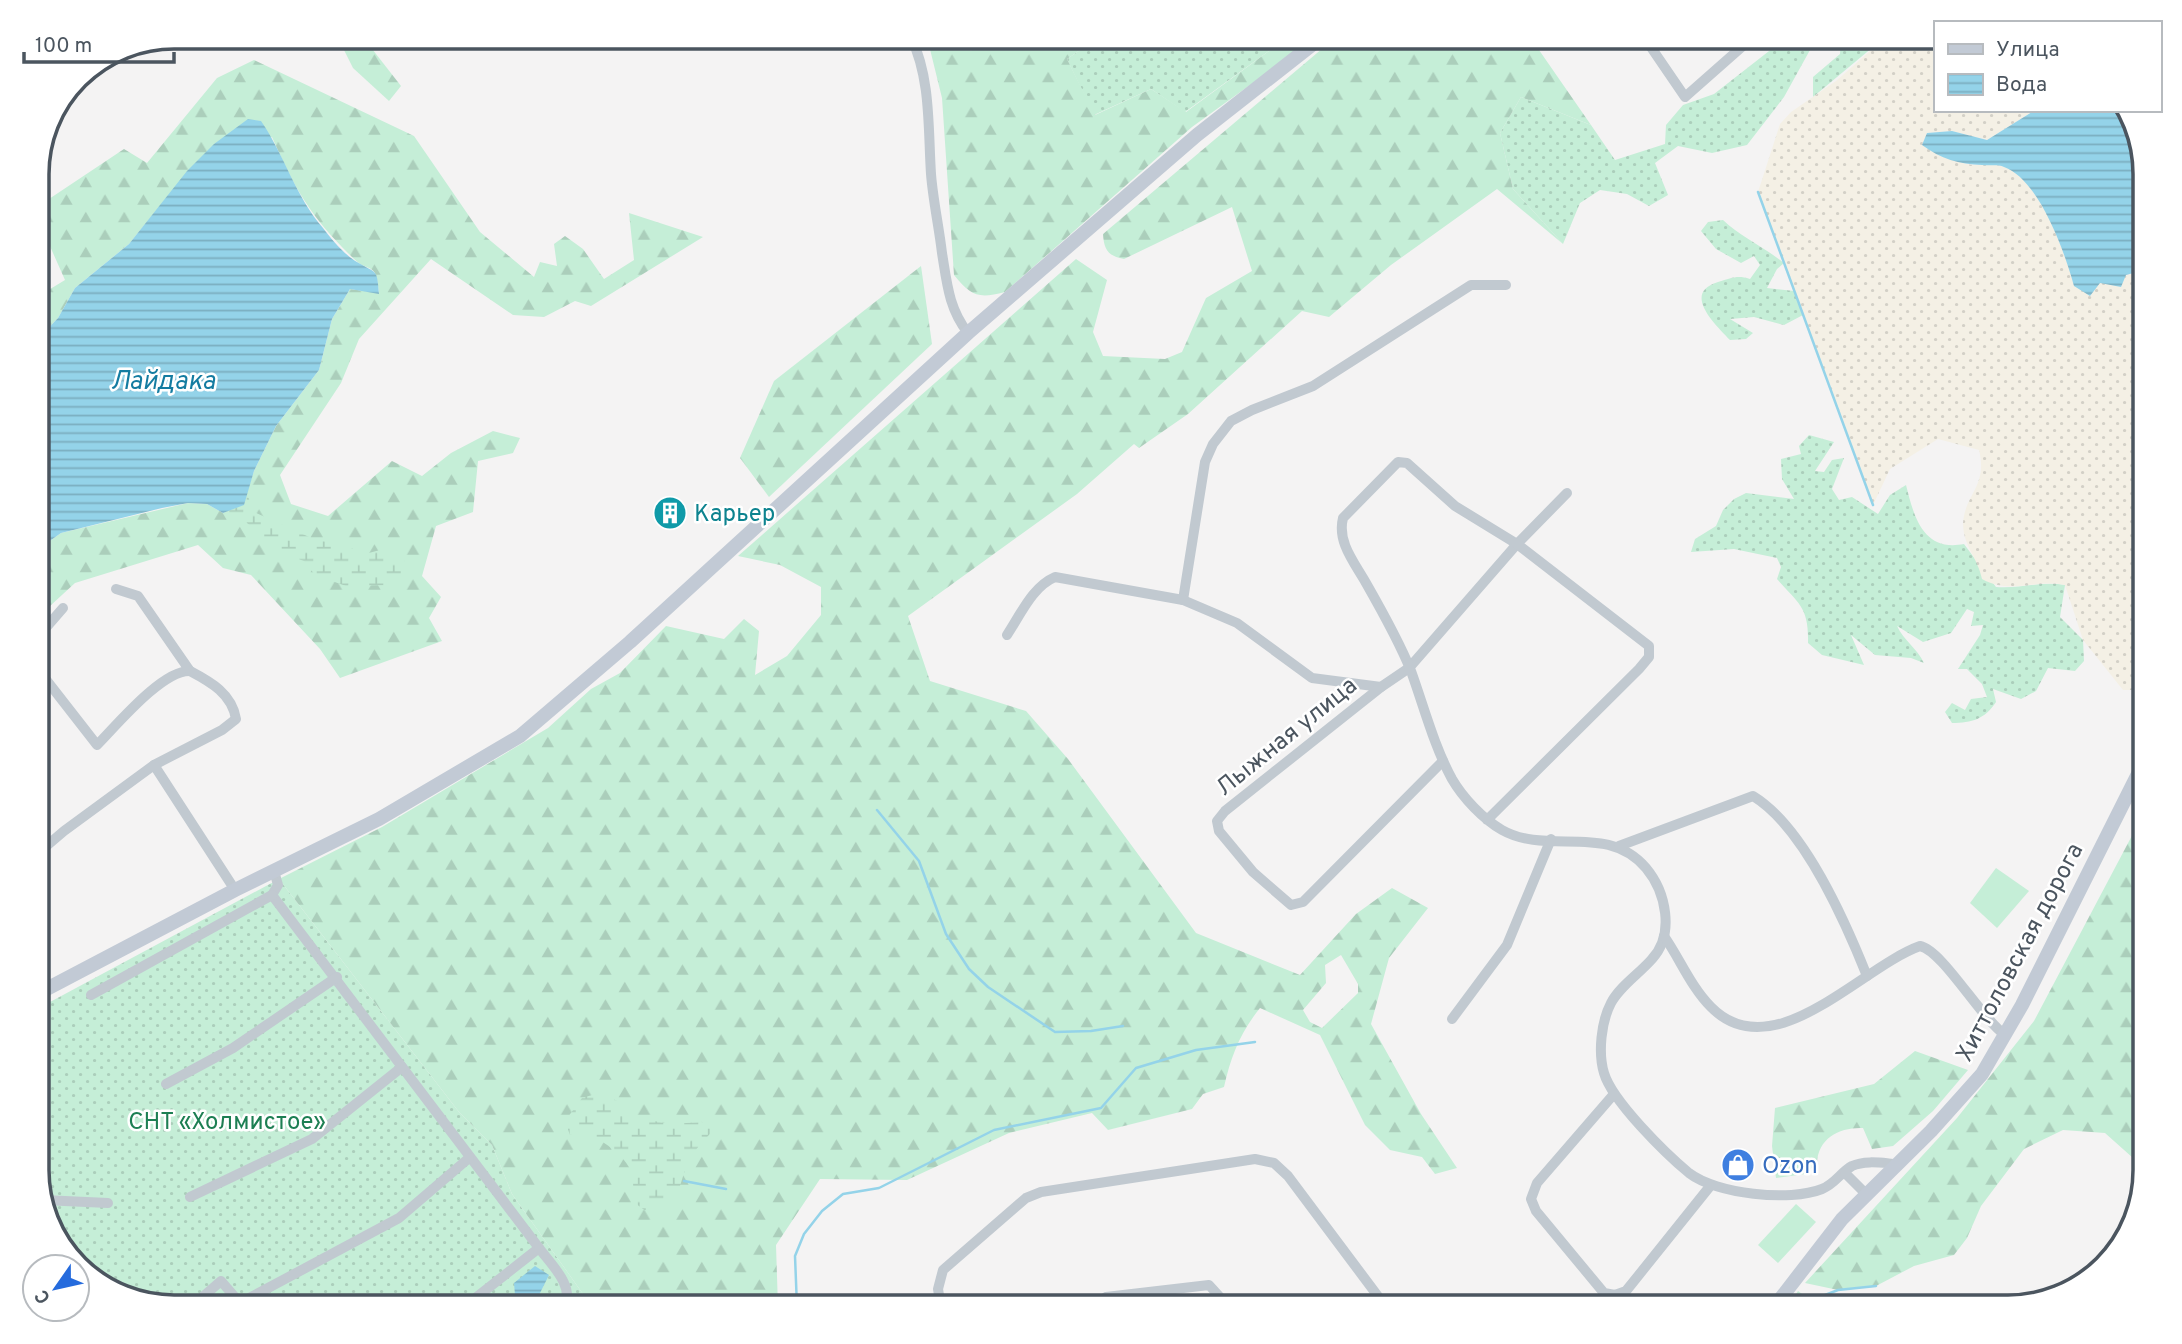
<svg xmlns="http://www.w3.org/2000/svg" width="2182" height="1344" viewBox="0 0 2182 1344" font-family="Overpass,sans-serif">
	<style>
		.grass { fill: url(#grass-dots) }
		.forest { fill: url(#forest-firs); fill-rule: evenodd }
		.wetland { fill: url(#wetland-marsh) }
		.sand { fill: url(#sand-dots) }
		.park { fill: #c5eed7 }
		.water { fill: url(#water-rules) }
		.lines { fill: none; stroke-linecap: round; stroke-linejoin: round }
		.stream { stroke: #94d3e9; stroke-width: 2.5 }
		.street { stroke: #c1c9d0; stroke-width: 10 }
		.secondary { stroke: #c2cad5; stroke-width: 14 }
		.labels { text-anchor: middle; stroke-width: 5; stroke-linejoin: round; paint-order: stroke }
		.culture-label { font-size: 24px; fill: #0d838f; stroke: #fff; text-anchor: start }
		.street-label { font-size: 24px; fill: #4b555f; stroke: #fff }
		.park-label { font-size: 24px; fill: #1d7f53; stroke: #fff }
		.shop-label { font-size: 24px; fill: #366cbe; stroke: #fff; text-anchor: start }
		.water-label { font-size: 26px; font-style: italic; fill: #147ca1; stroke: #fff }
		.rim { fill: none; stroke: #4b555f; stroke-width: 3.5 }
	</style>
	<defs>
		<pattern id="grass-dots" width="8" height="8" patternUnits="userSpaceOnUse" patternTransform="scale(1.75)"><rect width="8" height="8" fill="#c5eed7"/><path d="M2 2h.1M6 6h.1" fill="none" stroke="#abcebb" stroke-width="1.8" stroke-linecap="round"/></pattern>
		<pattern id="forest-firs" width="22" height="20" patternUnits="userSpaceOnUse" patternTransform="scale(1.75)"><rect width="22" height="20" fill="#c5eed7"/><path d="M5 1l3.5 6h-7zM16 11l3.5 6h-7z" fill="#abcebb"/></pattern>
		<pattern id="wetland-marsh" width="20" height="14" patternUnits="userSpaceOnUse" patternTransform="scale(1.75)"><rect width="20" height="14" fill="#c5eed7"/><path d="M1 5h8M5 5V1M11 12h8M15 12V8" fill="none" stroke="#abcebb"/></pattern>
		<pattern id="sand-dots" width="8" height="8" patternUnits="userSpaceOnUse" patternTransform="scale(1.75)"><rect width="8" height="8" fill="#f4f0e5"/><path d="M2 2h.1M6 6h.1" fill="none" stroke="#d3d0c7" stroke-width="1.8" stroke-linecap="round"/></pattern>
		<pattern id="water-rules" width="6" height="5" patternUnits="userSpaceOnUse" patternTransform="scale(1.75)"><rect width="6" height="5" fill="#94d3e9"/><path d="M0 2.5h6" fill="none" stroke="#7baec0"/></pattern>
	</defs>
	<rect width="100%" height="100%" fill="#f4f3f3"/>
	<g class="grass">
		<polygon points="955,37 986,37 971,51"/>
		<polygon points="1099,37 1288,37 1185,112 1151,89 1094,115 1067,59"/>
		<polygon points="1787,37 1837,37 1810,50 1784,97 1747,145 1712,153 1678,146 1655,163 1668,195 1649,206 1627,194 1600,190 1580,203 1563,244 1513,189 1500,133 1521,97 1591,125 1615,160 1665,144 1666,125 1683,105 1714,94"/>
		<polygon points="1841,37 1885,37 1813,97 1813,77 1840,54"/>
		<path d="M1723,220C1741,237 1764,247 1784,263L1777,269L1767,288L1794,291L1803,315L1784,325L1754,317L1730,319L1753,333L1746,339L1730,340C1714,323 1682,293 1718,282C1732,278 1737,275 1750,279L1760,265L1754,256L1741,263L1716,249L1701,231L1708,222Z"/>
		<path d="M1809,435L1834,442L1815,471L1824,472L1832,460L1844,458L1832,489L1839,500L1852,497L1878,514L1890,495L1906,485C1914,517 1923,552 1964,544L1996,587C2019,589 2041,581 2065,585L2060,617L2083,640L2084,661L2075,671L2048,668L2036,691L2021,699L1993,689L1996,702C1985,719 1972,723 1952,723L1945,712L1952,703L1965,710L1971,699L1987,697L1982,684L1967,669H1958L1980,635L1983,625L1971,626L1974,612L1967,609L1951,633L1923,642L1897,626C1904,641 1917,648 1924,663L1911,658L1875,655L1851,635L1864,665L1822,655L1808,643C1809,607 1799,604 1777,579L1781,567L1777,558L1734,549L1691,552L1695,539L1716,526L1723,510L1734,499L1746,493L1794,499L1782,479L1781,459L1801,454L1799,446Z"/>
		<polygon points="279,879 459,1112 492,1145 512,1194 583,1294 571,1307 174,1307 105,1289 55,1239 37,1179 37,1009"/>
		<polygon points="1798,1291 1820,1307 1788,1307"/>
	</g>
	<g class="forest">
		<path d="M927,37H955L971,51L986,37H1099L1067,59L1095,115L1151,89L1186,112L1288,37H1316L1192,127L1005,292C978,299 971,296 954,275L942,98Z"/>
		<path d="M1336,37H1530L1591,125L1521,97L1500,133L1513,189L1563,244L1497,189L1391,265L1329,317L1302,311L1188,414L1139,448L1134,444L1077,494L908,616L930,681L1026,711L1068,759L1196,933L1300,975L1356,914L1392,888L1428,908L1389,958L1371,1024L1421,1114L1457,1168L1435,1174L1422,1157L1390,1150L1365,1125L1320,1035L1260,1008C1240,1033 1231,1056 1224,1087L1203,1094L1192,1109L1108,1130L1092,1113L1009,1133L907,1180L820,1179L776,1245L778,1307H571L583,1294L512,1194L492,1145L459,1112L279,879L382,827L548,728L591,689L620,673L666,626L724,639L744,619L759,631L755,675L787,656L821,615V587L780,565L738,556L1076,259L1107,280L1093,332L1103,356L1165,359L1182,352L1206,298L1252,271L1232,207L1124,259C1108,256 1104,250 1103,234ZM1341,955L1358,984V993L1322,1028L1310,1022L1303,1010L1326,983L1325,965Z"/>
		<polygon points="369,45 401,86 389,101 353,68 343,48"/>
		<path d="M254,60L414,136L480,232L534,277L540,262L557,266L554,244L565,236L583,249L604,279L634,260L629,213L703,237L591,306L575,301L544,317L513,315L431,259L359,339L341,383L280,475L291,504L328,516L392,461L422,476L451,453L493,431L520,438L513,453L478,461L473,512L436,526L422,576L441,597L429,618L442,641L340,678L320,649L251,575L223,568L198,545L75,583L37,618V550L61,533L188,503L207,504L223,513L243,504L254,471L276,426L319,370L332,319L350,289L379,293C376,259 370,275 353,258C310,216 296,191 272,137L155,212L129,244L75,288L58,318L37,340V297L65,280L37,217V207L124,149L147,163L217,78Z"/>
		<polygon points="921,266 932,344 769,497 740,458 774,381"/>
		<polygon points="2145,649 2145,694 2134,688 2133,666"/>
		<polygon points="2145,811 2145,1153 2133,1158 2105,1133 2063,1130 2024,1149 1981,1206 1967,1238 1954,1255 1914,1266 1876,1286 1838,1290 1805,1283 1957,1118 2034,1021"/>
		<path d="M1915,1051L1968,1070L1933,1111L1893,1146L1872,1149L1863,1128C1840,1127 1818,1138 1817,1163L1805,1174L1776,1178L1772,1146L1775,1108L1874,1084Z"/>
	</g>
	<g class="wetland">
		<polygon points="247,494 254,512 318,541 339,543 365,554 380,550 403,558 408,570 396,585 346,586 315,575 304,561 281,553 247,523 223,513 243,505"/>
		<path d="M599,1093L620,1102L636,1118L671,1124L702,1122L714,1129C707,1138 698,1146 692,1155C676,1183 686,1200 651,1215L635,1203C633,1193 634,1179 630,1169C622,1152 588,1127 570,1135L565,1121L582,1098Z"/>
	</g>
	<path class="sand" d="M1886,37H1935V110H2035L1987,140L1952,131L1927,133L1922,145C1936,151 1952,161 1967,164C1979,167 1993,162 2005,167C2040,181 2065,252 2074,286L2100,283L2145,270V647L2132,666L2133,690H2123L2083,640L2065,585C2035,579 2010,595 1982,579C1978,558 1963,546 1963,523C1965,494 1988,486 1979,450L1938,439L1890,469L1873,505L1758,192L1780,124L1791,112L1836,81Z"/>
	<g class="park">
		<polygon points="1996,868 2029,891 1997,928 1970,903"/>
		<polygon points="1796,1204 1816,1222 1778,1263 1758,1245"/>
	</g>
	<g class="water">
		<path d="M2035,110H2128L2145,165V270L2126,275L2121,287L2100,283L2090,296L2074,286C2065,253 2039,179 2004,167C1998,164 1989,166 1982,165C1959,164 1941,159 1922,145L1927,133L1952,131L1987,140Z"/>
		<path d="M248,119L261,121C285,156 295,196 323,228C331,239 346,256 357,262C377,274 377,268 379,294L350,289L332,319L319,370L276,426L254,471L244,505L223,513L207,504L188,503L162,508L61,533L37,550V340L58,318L75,288L129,244L187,171L214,144Z"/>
		<polygon points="535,1266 549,1275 533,1307 516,1307 514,1283"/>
	</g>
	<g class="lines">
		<g class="stream">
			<polyline points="1758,192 1873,505"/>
			<polyline points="877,810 919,861 946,934 969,969 988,987 1055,1032 1091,1031 1123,1026"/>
			<polyline points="684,1181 726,1189"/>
			<polyline points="797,1307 795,1256 804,1234 822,1211 843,1194 879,1188 994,1130 1101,1108 1136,1068 1196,1050 1255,1042"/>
			<polyline points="1794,1307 1838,1290 1876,1286"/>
		</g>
		<g class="street">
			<path d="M911,37C931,79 928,128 931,174C933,200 939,227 942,253C947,284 949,309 968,333"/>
			<polyline points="1644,37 1685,97 1753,37"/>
			<polyline points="1183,600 1205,462 1213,444 1231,421 1252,410 1313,386 1471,285 1506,285"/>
			<path d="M1007,635C1021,614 1032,587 1055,577L1183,600L1237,623L1312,678L1381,687"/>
			<polyline points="37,638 63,608"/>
			<path d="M37,668L97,745C116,726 162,670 190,671L138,596L116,589"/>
			<polyline points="1443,761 1303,902 1291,905 1253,872 1219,831 1217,821 1225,811 1381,687 1409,668 1517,544 1567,493"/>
			<path d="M154,765L222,730L236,719C232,694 211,682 190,671"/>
			<path d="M1487,820L1639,669L1649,657V646L1517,544L1455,506L1407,463L1398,462L1343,518C1337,542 1354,562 1366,583C1382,611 1399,641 1411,671C1424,707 1434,746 1452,779C1463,798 1483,819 1502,830C1548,856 1607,822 1646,868C1666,892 1675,934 1652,959C1639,974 1620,986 1611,1003C1601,1022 1598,1053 1604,1073C1612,1101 1666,1154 1689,1173C1716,1194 1790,1202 1822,1189C1835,1184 1841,1172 1852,1166C1865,1160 1882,1163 1896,1164"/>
			<path d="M1619,846L1753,796C1804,827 1845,921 1867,976"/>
			<polyline points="37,854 64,831 154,765 235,890"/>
			<polyline points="274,871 278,885 272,895 539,1248 464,1307"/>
			<path d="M1664,936C1680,959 1691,987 1711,1007C1773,1070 1861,967 1920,946C1943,951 1980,1017 2005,1035"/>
			<polyline points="91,995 272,895"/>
			<polyline points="1452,1019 1507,945 1551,839"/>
			<polyline points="166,1084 233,1048 337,977"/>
			<polyline points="1614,1094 1537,1183 1531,1199 1536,1211 1604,1293 1615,1295 1626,1291 1711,1185"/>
			<polyline points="1845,1173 1866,1194"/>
			<polyline points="190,1197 312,1139 402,1067"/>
			<polyline points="43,1200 108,1203"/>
			<path d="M539,1248C550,1263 577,1288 563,1307"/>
			<polyline points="191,1307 221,1281 240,1303 399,1218 469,1158"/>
			<polyline points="941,1307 938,1289 943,1270 1026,1198 1041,1192 1255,1159 1274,1163 1288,1176 1386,1307"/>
			<polyline points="1092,1307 1106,1297 1209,1285 1229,1307"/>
		</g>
		<g class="secondary">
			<polyline points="37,994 235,890 379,819 520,736 630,642 968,333 1197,135 1322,37"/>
			<polyline points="1774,1307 1842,1219 1931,1131 1982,1074 2022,1005 2145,760"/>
		</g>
	</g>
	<defs>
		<symbol id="building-disc" viewBox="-11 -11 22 22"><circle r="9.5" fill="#0f9aa8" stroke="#fff"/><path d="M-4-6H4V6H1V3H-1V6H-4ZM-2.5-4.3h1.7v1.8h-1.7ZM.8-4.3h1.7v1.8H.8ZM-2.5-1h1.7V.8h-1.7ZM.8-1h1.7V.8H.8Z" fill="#fff"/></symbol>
		<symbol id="shop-disc" viewBox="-11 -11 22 22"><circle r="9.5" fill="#3f7fe0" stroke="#fff"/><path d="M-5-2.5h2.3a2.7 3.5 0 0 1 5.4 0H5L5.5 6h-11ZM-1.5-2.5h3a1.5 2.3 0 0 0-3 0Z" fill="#fff"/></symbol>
	</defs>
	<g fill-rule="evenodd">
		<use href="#building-disc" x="651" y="494" width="38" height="38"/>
		<use href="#shop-disc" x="1719" y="1146" width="38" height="38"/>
	</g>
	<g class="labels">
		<g class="culture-label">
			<text x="694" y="521">Карьер</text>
		</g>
		<g class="street-label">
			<text transform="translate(1286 736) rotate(-39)" y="8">Лыжная улица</text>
			<text transform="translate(2019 952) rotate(-62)" y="8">Хиттоловская дорога</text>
		</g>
		<g class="park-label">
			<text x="227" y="1129">СНТ «Холмистое»</text>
		</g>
		<g class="shop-label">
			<text x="1762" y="1173">Ozon</text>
		</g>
		<g class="water-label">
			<text x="163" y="389">Лайдака</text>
		</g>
	</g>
	<path d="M0 0H2182V1344H0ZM174 49H2008A125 125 0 0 1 2133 174V1170A125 125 0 0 1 2008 1295H174A125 125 0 0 1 49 1170V174A125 125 0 0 1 174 49Z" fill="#fff" fill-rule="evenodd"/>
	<path class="rim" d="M174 49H2008A125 125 0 0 1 2133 174V1170A125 125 0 0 1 2008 1295H174A125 125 0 0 1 49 1170V174A125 125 0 0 1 174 49Z"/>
	<rect x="1934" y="21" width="228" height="91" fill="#ffffff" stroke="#b7bbbf" stroke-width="2"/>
	<rect x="1948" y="44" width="35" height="10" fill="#c2cad5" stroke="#b7bbbf" stroke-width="2"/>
	<text x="1996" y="56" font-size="21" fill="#4b555f">Улица</text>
	<rect x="1948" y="74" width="35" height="21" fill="url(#water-rules)" stroke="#b7bbbf" stroke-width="2"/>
	<text x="1996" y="91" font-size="21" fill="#4b555f">Вода</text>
	<g transform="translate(56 1288) rotate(236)"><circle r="33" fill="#ffffff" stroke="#b7bbbf" stroke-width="2"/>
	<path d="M0-5L12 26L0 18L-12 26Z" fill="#256bdd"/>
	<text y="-10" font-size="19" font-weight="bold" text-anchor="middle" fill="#4b555f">С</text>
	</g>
	<path d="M24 52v10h150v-10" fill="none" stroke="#4b555f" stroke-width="3.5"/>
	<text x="35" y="52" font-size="21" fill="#4b555f" stroke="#ffffff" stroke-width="5" paint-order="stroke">100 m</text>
</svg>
